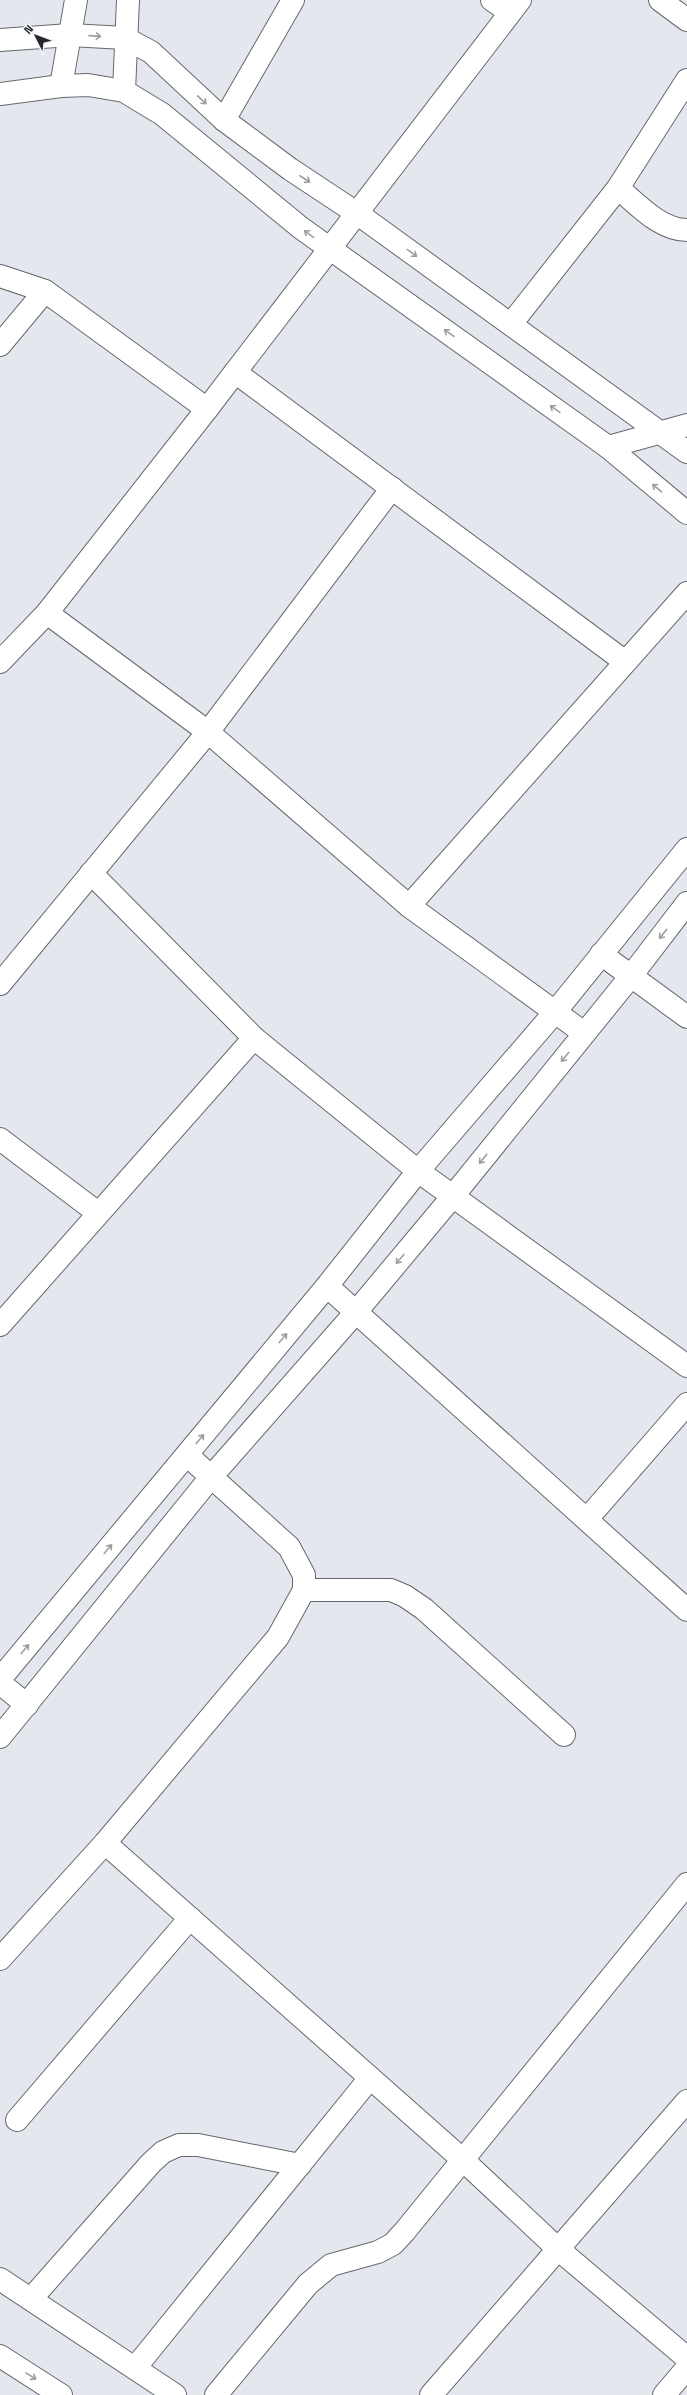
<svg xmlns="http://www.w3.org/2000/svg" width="687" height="2395" viewBox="0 0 687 2395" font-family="'Space Grotesk',sans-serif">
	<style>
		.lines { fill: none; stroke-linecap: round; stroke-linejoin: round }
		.minor-casing { stroke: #66686e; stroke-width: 24 }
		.minor { stroke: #fff; stroke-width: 22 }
		.oneway { stroke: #9d9e9f }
	</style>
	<rect width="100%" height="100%" fill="#e4e7ed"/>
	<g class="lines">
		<defs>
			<g id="minor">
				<polyline points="492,0 510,12"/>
				<polyline points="660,0 687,20"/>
				<polyline points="0,40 70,35 125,38 151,52 224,120 290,169 358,214 687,452"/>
				<polyline points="61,86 76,0"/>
				<polyline points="124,91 128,0"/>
				<polyline points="0,94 61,86 88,85 124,91 162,114 301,228 608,447 687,513"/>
				<polyline points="224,120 293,0"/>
				<path d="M618,188C637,204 660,230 687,230"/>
				<polyline points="0,276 45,291 207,409"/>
				<polyline points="511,324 618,188 687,80"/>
				<polyline points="0,345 45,291"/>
				<polyline points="235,372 624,661"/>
				<polyline points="608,447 687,425"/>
				<polyline points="47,613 208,732 409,906 584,1033"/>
				<polyline points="0,662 47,613 207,409 520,0"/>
				<polyline points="91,873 254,1038 418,1171 687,1366"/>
				<polyline points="409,906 687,593"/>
				<polyline points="601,954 687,1017"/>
				<polyline points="0,984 208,732 392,488"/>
				<polyline points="0,1139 98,1213"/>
				<polyline points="327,1286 687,1610"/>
				<polyline points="0,1325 254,1038"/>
				<polyline points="587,1519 687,1404"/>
				<polyline points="304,1590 391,1590 405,1596 424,1609 564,1735"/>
				<polyline points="0,1679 327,1286 418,1171 555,1012 687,849"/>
				<polyline points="0,1683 27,1705"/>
				<polyline points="0,1737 211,1477 356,1312 453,1196 631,976 687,903"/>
				<polyline points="105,1843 463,2160 558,2249 687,2358"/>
				<polyline points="0,1959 105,1843 278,1637 304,1590 304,1575 289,1547 187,1455"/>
				<polyline points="17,2120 190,1918"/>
				<polyline points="0,2279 175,2395"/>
				<polyline points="31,2299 151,2163 163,2152 179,2145 198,2145 300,2165"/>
				<polyline points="0,2356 61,2395"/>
				<polyline points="135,2368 370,2078"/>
				<polyline points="216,2395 308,2284 331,2265 378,2252 393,2244 405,2231 687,1884"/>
				<polyline points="431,2395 687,2101"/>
				<polyline points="664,2395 687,2368"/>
			</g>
		</defs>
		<use href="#minor" class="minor-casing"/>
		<use href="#minor" class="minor"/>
	</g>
	<defs><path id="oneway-shaft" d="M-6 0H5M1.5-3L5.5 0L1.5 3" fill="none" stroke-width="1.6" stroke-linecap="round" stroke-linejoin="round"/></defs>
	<g class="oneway">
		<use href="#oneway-shaft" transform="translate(95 36) rotate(4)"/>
		<use href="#oneway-shaft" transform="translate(202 100) rotate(43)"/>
		<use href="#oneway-shaft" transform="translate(305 179) rotate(33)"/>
		<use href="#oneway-shaft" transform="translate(309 234) rotate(-144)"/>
		<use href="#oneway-shaft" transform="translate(412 253) rotate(36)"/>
		<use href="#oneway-shaft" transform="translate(449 333) rotate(-145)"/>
		<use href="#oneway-shaft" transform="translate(555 409) rotate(-145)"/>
		<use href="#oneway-shaft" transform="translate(657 488) rotate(-140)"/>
		<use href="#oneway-shaft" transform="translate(663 934) rotate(128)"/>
		<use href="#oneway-shaft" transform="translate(565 1057) rotate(129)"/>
		<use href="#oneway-shaft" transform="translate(483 1159) rotate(129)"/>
		<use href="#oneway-shaft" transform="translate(400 1259) rotate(130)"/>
		<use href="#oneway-shaft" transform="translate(283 1338) rotate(-50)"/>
		<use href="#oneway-shaft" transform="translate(200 1439) rotate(-50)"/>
		<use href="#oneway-shaft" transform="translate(108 1549) rotate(-50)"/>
		<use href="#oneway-shaft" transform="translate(25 1649) rotate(-50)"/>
		<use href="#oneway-shaft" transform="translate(31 2376) rotate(32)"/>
	</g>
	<g transform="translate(36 36) rotate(312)" stroke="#f1f4fa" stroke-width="3" paint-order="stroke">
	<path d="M0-3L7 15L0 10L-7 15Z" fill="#262729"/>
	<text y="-6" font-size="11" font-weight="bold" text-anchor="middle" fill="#262729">N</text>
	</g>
</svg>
